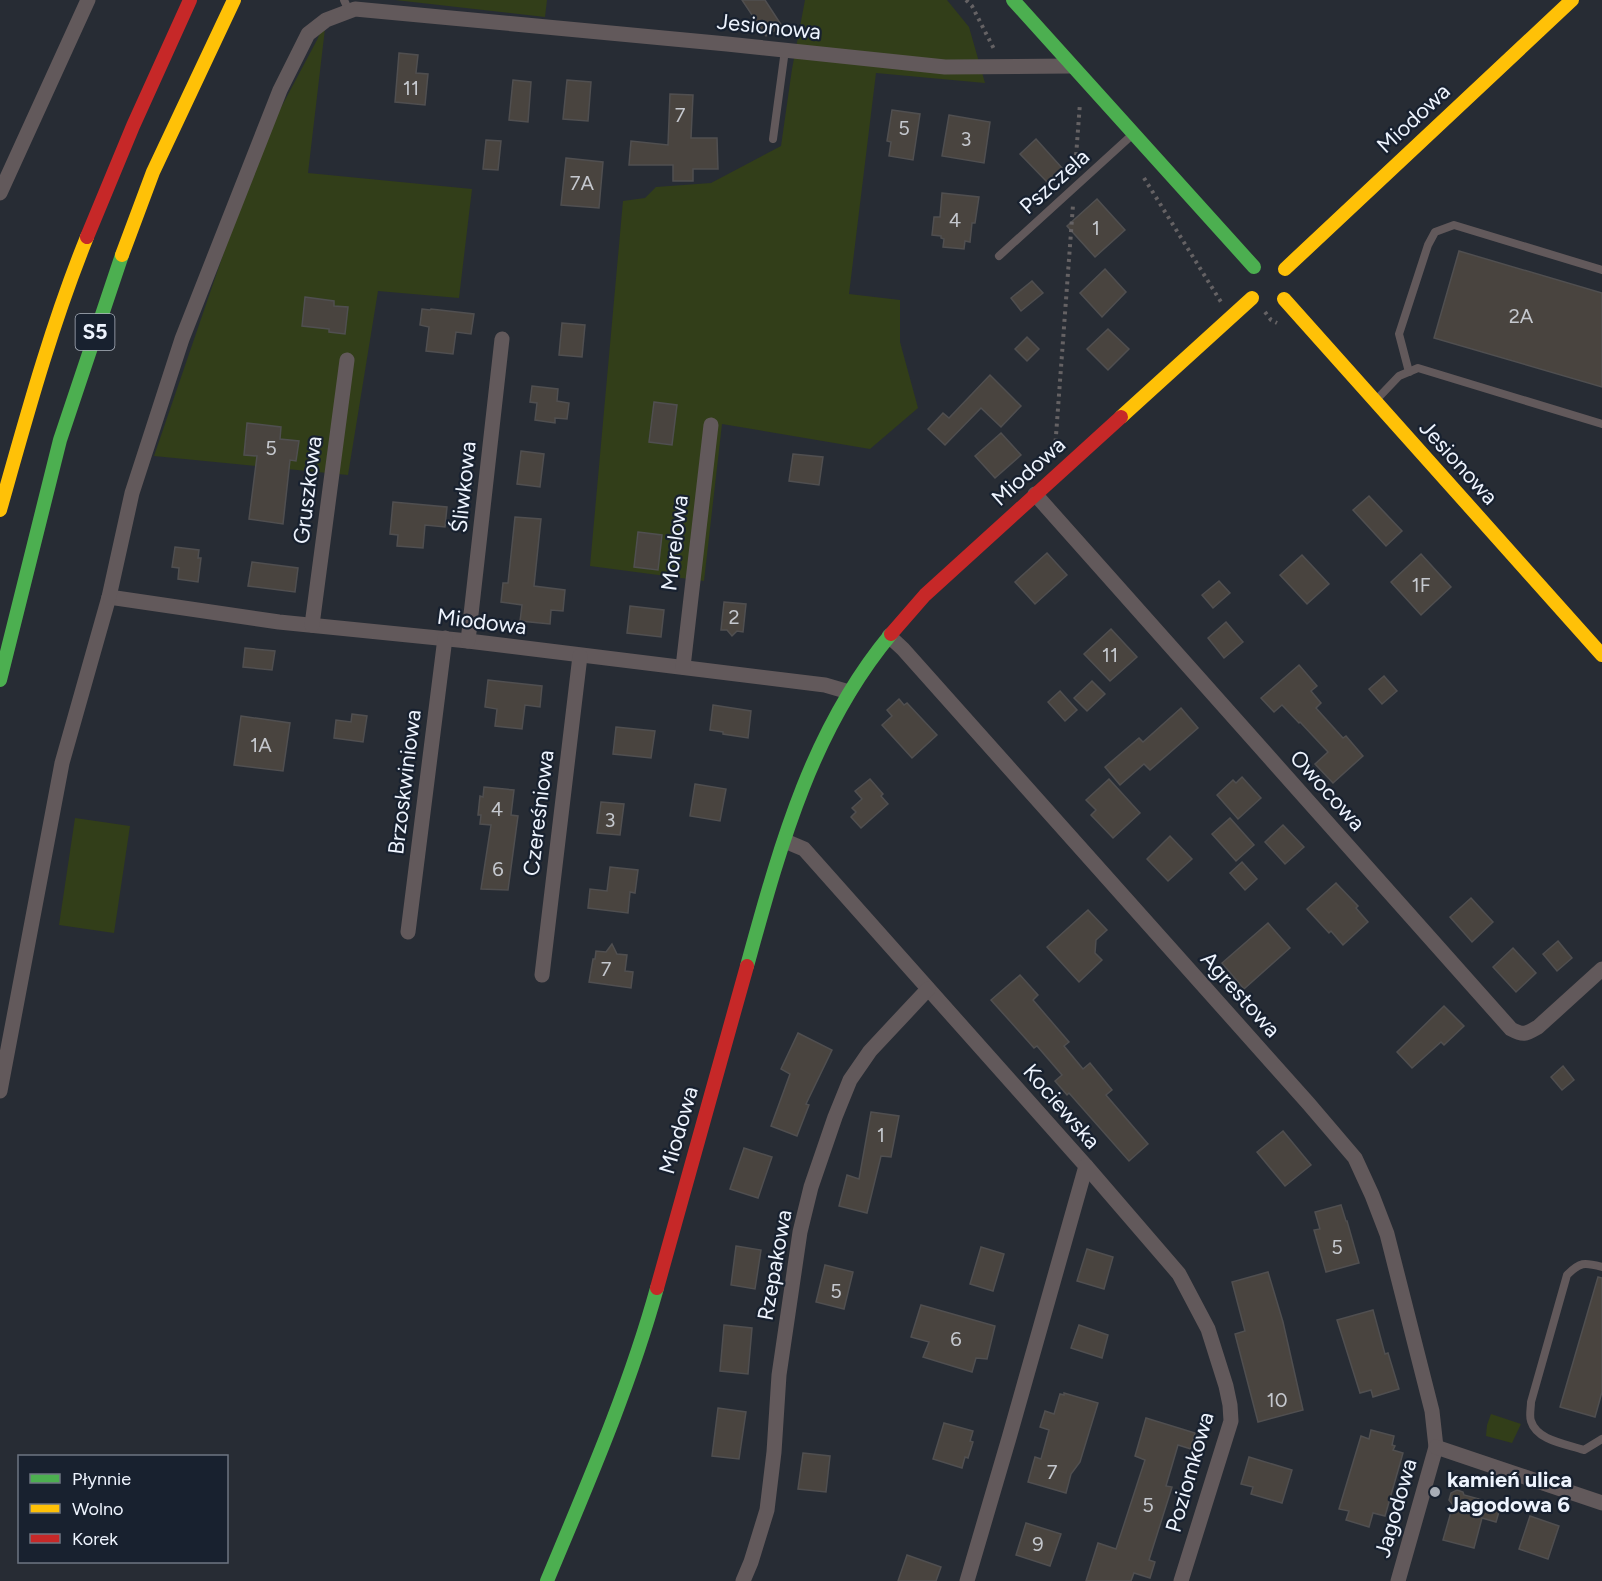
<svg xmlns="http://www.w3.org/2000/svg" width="1602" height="1581" viewBox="0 0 1602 1581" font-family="Figtree,sans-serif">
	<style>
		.green { fill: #323e19 }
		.building { fill: #49443f; stroke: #504f50; stroke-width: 1.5 }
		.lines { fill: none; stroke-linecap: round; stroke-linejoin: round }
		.path { stroke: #656264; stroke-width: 4; stroke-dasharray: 3 4.5; stroke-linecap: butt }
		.lane { stroke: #62595b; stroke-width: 8 }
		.street { stroke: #62595b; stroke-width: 15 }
		.fast { stroke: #4caf50; stroke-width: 14 }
		.slow { stroke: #ffc107; stroke-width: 14 }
		.jam { stroke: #c62828; stroke-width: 14 }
		.poi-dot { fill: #a8aeb7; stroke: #18212f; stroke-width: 2 }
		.labels { text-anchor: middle; stroke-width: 4.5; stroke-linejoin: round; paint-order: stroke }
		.number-label { font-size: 20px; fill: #c5c8ce }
		.shield { fill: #18212f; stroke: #aeb5c0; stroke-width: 1.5 }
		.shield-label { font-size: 21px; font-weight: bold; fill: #eef4fe }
		.street-label { font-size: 22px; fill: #eef4fe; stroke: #18212f }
		.poi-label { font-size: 22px; font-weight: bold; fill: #eef4fe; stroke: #18212f; text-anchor: start }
	</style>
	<rect width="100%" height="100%" fill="#272c34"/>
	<g class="green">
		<polygon points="395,0 547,0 545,17"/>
		<polygon points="805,0 947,0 969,27 985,83 876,73 849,294 900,300 900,342 918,408 870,449 722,424 704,581 590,566 623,201 645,198 656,187 711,183 781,146 792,69"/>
		<polygon points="326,20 308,173 472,189 459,298 378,291 348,475 154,456 260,147 317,40"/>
		<polygon points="75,818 130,826 114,933 59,925"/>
		<polygon points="1491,1414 1521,1424 1512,1443 1486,1436 1487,1425"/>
	</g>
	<g class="building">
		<polygon points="742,0 765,0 782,26 766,36"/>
		<polygon points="399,53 418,55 416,73 428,74 425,105 395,102"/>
		<polygon points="513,80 531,82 528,122 509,120"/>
		<polygon points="567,80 591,82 588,121 563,119"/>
		<polygon points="670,94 693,95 691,138 717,138 718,169 693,169 693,181 673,181 673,165 629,165 631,141 668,145"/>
		<polygon points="892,110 920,114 913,160 889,156 891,142 887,141"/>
		<polygon points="949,115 990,122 984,163 942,156"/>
		<polygon points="1036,139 1062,168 1047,182 1020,154"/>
		<polygon points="486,140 501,141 498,170 483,169"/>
		<polygon points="566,158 603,162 599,208 561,205"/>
		<polygon points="942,193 979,197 975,223 972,223 970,242 965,241 964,249 943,247 944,239 941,238 941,236 932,235 934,217 940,217"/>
		<polygon points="1097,199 1125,230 1095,257 1067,226"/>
		<polygon points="1459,251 1602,293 1602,387 1434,338"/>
		<polygon points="1105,269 1126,292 1102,317 1080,293"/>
		<polygon points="1032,281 1043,293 1021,311 1011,298"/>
		<polygon points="305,297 334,301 334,306 348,307 345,334 329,332 329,329 302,326"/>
		<polygon points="422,309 430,310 431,309 474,314 471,334 456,332 453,354 426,351 429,327 420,325"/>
		<polygon points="562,323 585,325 582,357 559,355"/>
		<polygon points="1108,329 1129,349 1108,370 1087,349"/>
		<polygon points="1027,337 1039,349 1027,361 1015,349"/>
		<polygon points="990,375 1021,406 1001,427 981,408 945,445 928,429 943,413 949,418"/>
		<polygon points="532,386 558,389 557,401 569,403 567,419 555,418 555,423 535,420 537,403 530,402"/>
		<polygon points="654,402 677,405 672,445 649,442"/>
		<polygon points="247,423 281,427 280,439 299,441 296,461 290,460 283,524 249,519 257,456 244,455"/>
		<polygon points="1001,433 1021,455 995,478 975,456"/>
		<polygon points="521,451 544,454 540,487 517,484"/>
		<polygon points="793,454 823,457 819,485 789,481"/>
		<polygon points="1369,496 1402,531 1386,546 1353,510"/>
		<polygon points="393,502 447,507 445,527 425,525 423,548 397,546 398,535 390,534"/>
		<polygon points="515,517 541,519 534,586 565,590 563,611 551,610 550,624 520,621 522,605 501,602 503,583 508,583"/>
		<polygon points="638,532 662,535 658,570 634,567"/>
		<polygon points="175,547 199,550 198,558 201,558 198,582 178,579 179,568 172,567"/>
		<polygon points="1047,553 1067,575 1035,604 1015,582"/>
		<polygon points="1421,554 1451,587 1421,615 1391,582"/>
		<polygon points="1302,555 1329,584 1307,604 1280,575"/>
		<polygon points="252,562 298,568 295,592 248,586"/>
		<polygon points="1219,581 1230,593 1213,608 1202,595"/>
		<polygon points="724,602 746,604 743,632 737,631 732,636 727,630 721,630"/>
		<polygon points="630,606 664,610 661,637 627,633"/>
		<polygon points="1226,622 1243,642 1224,658 1208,638"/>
		<polygon points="1111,629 1137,657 1110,681 1084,654"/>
		<polygon points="245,648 275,651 272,670 243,667"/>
		<polygon points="1299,665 1317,686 1311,691 1321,703 1316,708 1343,738 1346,736 1363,756 1333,783 1315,764 1328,752 1300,722 1299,723 1282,705 1274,712 1261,698"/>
		<polygon points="1384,676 1397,691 1382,704 1369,689"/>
		<polygon points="488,680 542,686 540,707 525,705 522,729 495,726 497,709 485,707"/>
		<polygon points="1092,681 1105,694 1087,711 1074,698"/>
		<polygon points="1060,691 1077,710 1065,721 1048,702"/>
		<polygon points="899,699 904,705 907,703 937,735 912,758 882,725 892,716 887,710"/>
		<polygon points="713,705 751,711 748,738 723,734 723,732 710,730"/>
		<polygon points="1181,708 1198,728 1150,770 1144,764 1120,785 1105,767 1139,738 1143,742"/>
		<polygon points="352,714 367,716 363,742 334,738 336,720 351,722"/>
		<polygon points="241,716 290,723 283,771 234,765"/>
		<polygon points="616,727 655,731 651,758 613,754"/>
		<polygon points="1242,777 1261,798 1238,819 1217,795 1233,780 1236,783"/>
		<polygon points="870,779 883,794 881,796 888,804 861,828 851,817 856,812 852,808 862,799 855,791"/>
		<polygon points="1109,779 1140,813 1113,838 1091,815 1096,810 1086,800"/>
		<polygon points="695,784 726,789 720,821 690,816"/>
		<polygon points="484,787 514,790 511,815 518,816 508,890 481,889 491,825 480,824 481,815 478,815 480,796 483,797"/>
		<polygon points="601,802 624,804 620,835 597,833"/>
		<polygon points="1230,818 1254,845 1236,861 1212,834"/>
		<polygon points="1283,825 1304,847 1285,864 1265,842"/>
		<polygon points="1170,836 1192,859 1168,881 1147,859"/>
		<polygon points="1242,862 1257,879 1245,890 1230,873"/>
		<polygon points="610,867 638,870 635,893 630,892 628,913 588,908 590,889 607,891"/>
		<polygon points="1336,883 1358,906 1356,908 1368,922 1343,945 1331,931 1329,933 1307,909"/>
		<polygon points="1471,898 1493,922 1472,942 1450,917"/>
		<polygon points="1088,910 1107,930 1096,940 1095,953 1102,960 1079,982 1047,947"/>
		<polygon points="1268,923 1290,948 1244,989 1222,963"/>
		<polygon points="1558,941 1572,958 1557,971 1543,954"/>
		<polygon points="612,944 617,954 627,955 625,971 633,972 631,988 589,982 593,959 595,959 596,951 606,952"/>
		<polygon points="1513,948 1536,973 1516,992 1493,967"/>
		<polygon points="1020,975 1038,995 1033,1000 1069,1042 1064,1046 1083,1069 1090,1063 1112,1090 1106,1095 1148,1144 1129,1161 1069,1093 1067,1095 1055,1081 1062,1075 1037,1046 1034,1048 991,1000"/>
		<polygon points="1444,1006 1464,1026 1444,1045 1441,1042 1412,1068 1397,1052"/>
		<polygon points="798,1033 832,1050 806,1104 809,1105 797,1136 771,1126 790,1074 781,1069"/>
		<polygon points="1563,1066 1574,1080 1562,1090 1551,1077"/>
		<polygon points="871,1112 899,1116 891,1157 881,1156 867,1213 839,1206 847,1175 859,1179"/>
		<polygon points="1283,1131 1311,1165 1285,1186 1257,1152"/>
		<polygon points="744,1148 772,1157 758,1198 730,1189"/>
		<polygon points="1341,1205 1346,1221 1347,1221 1359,1263 1326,1272 1314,1230 1320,1229 1315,1212"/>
		<polygon points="736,1246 761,1250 755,1289 731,1285"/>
		<polygon points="981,1247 1004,1254 993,1291 970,1284"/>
		<polygon points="1087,1249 1113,1257 1104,1289 1077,1281"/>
		<polygon points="825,1265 853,1272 844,1309 816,1302"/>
		<polygon points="1268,1272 1283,1322 1303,1410 1258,1422 1235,1334 1245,1331 1232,1282"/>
		<polygon points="1598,1277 1602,1278 1602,1392 1595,1417 1560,1407"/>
		<polygon points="921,1305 995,1326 987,1359 976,1358 972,1372 923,1357 929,1342 911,1337"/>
		<polygon points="1373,1310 1385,1354 1388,1353 1399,1389 1373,1397 1371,1390 1360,1393 1337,1320"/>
		<polygon points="724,1325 752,1328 748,1374 720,1371"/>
		<polygon points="1079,1325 1108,1335 1102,1358 1071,1348"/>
		<polygon points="1064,1393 1098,1403 1080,1462 1071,1474 1066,1493 1028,1482 1035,1457 1041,1459 1049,1430 1040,1427 1045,1411 1054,1414 1060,1394 1064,1395"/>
		<polygon points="718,1408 746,1412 739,1459 712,1456"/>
		<polygon points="1146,1418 1195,1433 1191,1449 1178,1445 1166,1486 1172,1487 1149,1560 1155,1562 1150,1578 1134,1573 1131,1581 1086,1581 1098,1543 1116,1549 1145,1460 1135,1456"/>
		<polygon points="944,1423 973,1431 970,1441 973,1442 968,1458 965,1457 962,1468 933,1459"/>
		<polygon points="1371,1430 1394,1436 1392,1445 1395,1446 1393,1450 1403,1453 1385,1516 1373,1513 1369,1527 1346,1520 1349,1511 1339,1509 1361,1436 1369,1439"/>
		<polygon points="803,1453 830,1456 826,1492 798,1489"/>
		<polygon points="1249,1457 1292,1470 1282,1503 1251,1494 1253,1487 1241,1484"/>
		<polygon points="1457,1490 1463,1492 1464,1495 1501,1505 1496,1522 1482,1518 1474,1548 1443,1540 1453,1505 1449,1500 1451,1493"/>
		<polygon points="1530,1516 1559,1526 1548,1559 1519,1549"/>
		<polygon points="1026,1523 1061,1534 1050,1566 1016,1555"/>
		<polygon points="907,1555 941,1567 936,1581 898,1581"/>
	</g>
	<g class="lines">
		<g class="path">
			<polyline points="966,0 972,6 995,51"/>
			<polyline points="1075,170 1080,103"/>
			<polyline points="1144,178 1221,302"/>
			<polyline points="1265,312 1271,320 1277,323"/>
			<polyline points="1055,449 1073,205"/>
		</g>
		<g class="lane">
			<polyline points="344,0 349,11"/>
			<polyline points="773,139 785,50"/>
			<polyline points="999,256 1132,135"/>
			<polyline points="1409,372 1399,334 1428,245 1435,232 1454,225 1602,270"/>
			<polyline points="1378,398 1399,376 1418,368 1602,424"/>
			<path d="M1602,1267C1584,1262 1580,1262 1567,1275L1531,1402C1531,1408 1529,1416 1531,1421C1537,1441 1567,1444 1584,1450L1602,1439"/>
		</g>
		<g class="street">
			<polyline points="0,193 88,0"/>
			<path d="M1035,494L1511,1029C1524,1036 1526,1034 1538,1027L1602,969"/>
			<polyline points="109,597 279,622 468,641 825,685 849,692"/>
			<polyline points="312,625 347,360"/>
			<polyline points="889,636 903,649 1308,1103 1355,1158 1372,1195 1387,1234 1432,1411 1436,1447 1398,1581"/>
			<polyline points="468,641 502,339"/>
			<polyline points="683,667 711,425"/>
			<polyline points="785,841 804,849 1086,1166 1009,1438 967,1581"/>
			<polyline points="408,932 445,638"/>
			<polyline points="542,975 580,656"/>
			<polyline points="0,1091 62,763 109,597 132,493 182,339 280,90 308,34 326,20 355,9 727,44 945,67 1071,66"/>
			<polyline points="1086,1166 1179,1274 1208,1329 1226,1386 1230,1405 1231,1421 1181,1581"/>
			<polyline points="1436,1447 1602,1503"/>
			<polyline points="743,1581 751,1562 767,1510 774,1452 779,1375 800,1232 811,1187 835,1117 850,1080 870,1051 928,989"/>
		</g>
		<g class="fast">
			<polyline points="1013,0 1254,267"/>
			<polyline points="0,680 60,440 122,255"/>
			<path d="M747,966C780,847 811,730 891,634"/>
			<path d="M547,1581C587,1485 629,1389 657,1288"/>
		</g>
		<g class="slow">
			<polyline points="122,255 153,172 234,0"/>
			<polyline points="1285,269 1572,0"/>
			<polyline points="1284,299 1602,655"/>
			<polyline points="1121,417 1252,298"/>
			<path d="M0,510C26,418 51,326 87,237"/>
		</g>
		<g class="jam">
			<polyline points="87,237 133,126 190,0"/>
			<polyline points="891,634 925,595 1121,417"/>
			<polyline points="657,1288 747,966"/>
		</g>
	</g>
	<circle class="poi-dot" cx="1435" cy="1492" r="6"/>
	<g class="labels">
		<g class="number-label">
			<text x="411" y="95">11</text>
			<text x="680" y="122">7</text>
			<text x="904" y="135">5</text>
			<text x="966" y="146">3</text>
			<text x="582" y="190">7A</text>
			<text x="955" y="227">4</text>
			<text x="1096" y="235">1</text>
			<text x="1521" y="323">2A</text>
			<text x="271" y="455">5</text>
			<text x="1421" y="592">1F</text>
			<text x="734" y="624">2</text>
			<text x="1110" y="662">11</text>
			<text x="261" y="752">1A</text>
			<text x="497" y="816">4</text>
			<text x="610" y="827">3</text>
			<text x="498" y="876">6</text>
			<text x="606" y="976">7</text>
			<text x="881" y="1142">1</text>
			<text x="1337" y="1254">5</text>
			<text x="836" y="1298">5</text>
			<text x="956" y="1346">6</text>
			<text x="1277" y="1407">10</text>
			<text x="1052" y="1479">7</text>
			<text x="1148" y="1512">5</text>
			<text x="1038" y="1551">9</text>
		</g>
		<rect class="shield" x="75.5" y="314" width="39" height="36" rx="4.5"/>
		<g class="shield-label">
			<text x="95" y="339">S5</text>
		</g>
		<g class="street-label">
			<text transform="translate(769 26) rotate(6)" y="8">Jesionowa</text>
			<text transform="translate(1413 118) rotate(-43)" y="8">Miodowa</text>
			<text transform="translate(1054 181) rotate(-42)" y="8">Pszczela</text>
			<text transform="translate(1459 462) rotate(48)" y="8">Jesionowa</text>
			<text transform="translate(1028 471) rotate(-42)" y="8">Miodowa</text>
			<text transform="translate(463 487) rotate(-84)" y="8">Śliwkowa</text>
			<text transform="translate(307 490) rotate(-83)" y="8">Gruszkowa</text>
			<text transform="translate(674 543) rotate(-83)" y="8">Morelowa</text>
			<text transform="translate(482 621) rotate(7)" y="8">Miodowa</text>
			<text transform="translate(404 782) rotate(-83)" y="8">Brzoskwiniowa</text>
			<text transform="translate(1328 790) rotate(48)" y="8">Owocowa</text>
			<text transform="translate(538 813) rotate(-83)" y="8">Czereśniowa</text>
			<text transform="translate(1241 994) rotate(48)" y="8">Agrestowa</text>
			<text transform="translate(1062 1106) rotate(49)" y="8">Kociewska</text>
			<text transform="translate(678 1130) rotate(-74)" y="8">Miodowa</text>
			<text transform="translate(774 1265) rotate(-80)" y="8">Rzepakowa</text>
			<text transform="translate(1189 1472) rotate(-74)" y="8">Poziomkowa</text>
			<text transform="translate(1395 1508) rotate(-74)" y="8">Jagodowa</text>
		</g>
		<g class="poi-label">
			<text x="1447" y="1487">kamień ulica<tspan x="1447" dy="25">Jagodowa 6</tspan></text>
		</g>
	</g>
	<rect x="18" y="1455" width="210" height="108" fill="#18212f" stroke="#6e7582" stroke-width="1.5"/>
	<rect x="30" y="1474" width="30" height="9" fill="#4caf50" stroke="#6e7582" stroke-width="1.5"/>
	<text x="72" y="1485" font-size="18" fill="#eef4fe">Płynnie</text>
	<rect x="30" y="1504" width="30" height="9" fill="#ffc107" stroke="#6e7582" stroke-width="1.5"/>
	<text x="72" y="1515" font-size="18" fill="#eef4fe">Wolno</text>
	<rect x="30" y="1534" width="30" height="9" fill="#c62828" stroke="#6e7582" stroke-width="1.5"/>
	<text x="72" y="1545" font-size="18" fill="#eef4fe">Korek</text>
</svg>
